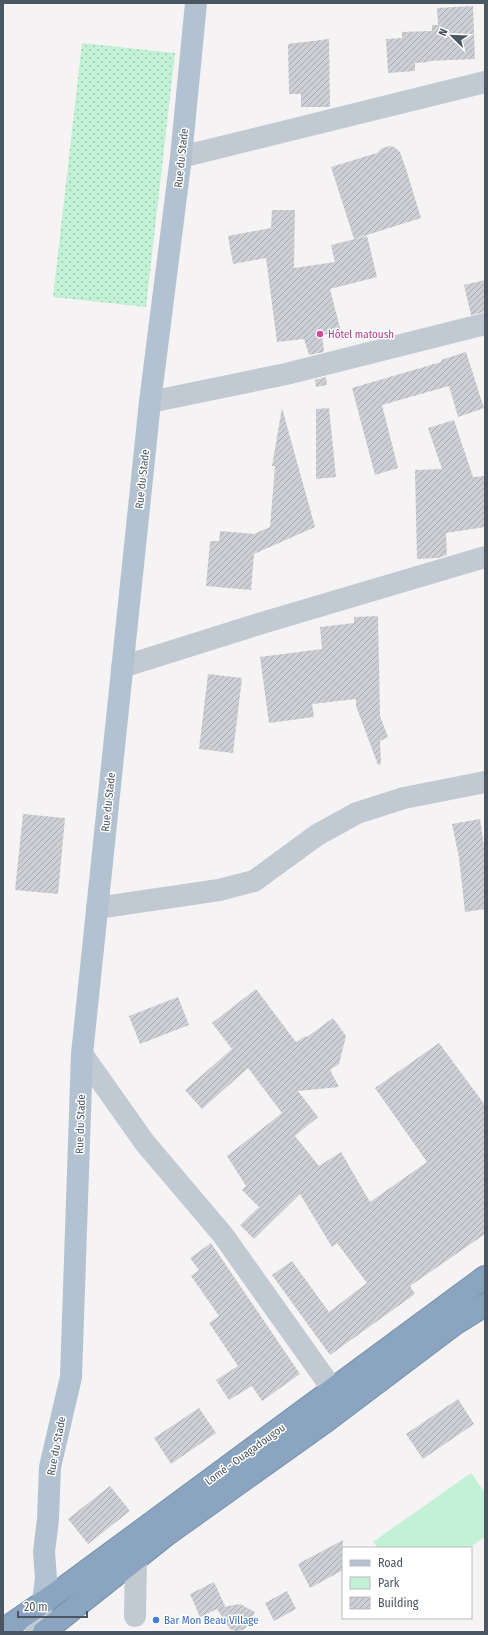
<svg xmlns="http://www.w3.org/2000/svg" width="488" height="1635" viewBox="0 0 488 1635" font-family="'Fira Sans Condensed',sans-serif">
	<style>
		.grass { fill: url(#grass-dots) }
		.park { fill: #c3f1d5 }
		.building { fill: url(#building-hatch) }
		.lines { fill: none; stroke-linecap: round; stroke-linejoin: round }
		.highway-casing { stroke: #7690ad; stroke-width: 24 }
		.minor { stroke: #c1cad2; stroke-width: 22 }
		.major { stroke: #b3c2d1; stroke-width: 22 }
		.highway { stroke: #8ba5c1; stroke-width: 22 }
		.hotel-dot { fill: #d1479c; stroke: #fff; stroke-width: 1.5 }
		.shop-dot { fill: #3f7fe0; stroke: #fff; stroke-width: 1.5 }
		.labels { text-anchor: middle; stroke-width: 3; stroke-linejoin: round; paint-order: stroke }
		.street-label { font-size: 11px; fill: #4a5661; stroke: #fff }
		.hotel-label { font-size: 11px; fill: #b23c85; stroke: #fff; text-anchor: start }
		.shop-label { font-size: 11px; fill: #366cbe; stroke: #fff; text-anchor: start }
	</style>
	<defs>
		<pattern id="grass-dots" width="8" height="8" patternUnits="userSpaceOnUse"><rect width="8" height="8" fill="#c3f1d5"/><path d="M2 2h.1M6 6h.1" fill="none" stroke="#a0c6b0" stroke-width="1.8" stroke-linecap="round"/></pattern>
		<pattern id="building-hatch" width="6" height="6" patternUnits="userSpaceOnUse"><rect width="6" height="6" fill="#cdcfd5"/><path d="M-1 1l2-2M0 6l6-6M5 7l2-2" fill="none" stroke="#a8abb0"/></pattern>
	</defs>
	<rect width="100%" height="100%" fill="#f5f3f3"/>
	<polygon class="grass" points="82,43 175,53 146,307 53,297"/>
	<polygon class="park" points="471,1473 485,1493 485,1537 469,1548 378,1548 373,1542"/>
	<g class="building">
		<polygon points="473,6 475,59 429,61 429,62 415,63 415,71 388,73 386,39 402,38 402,32 432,31 432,25 438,25 437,8"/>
		<polygon points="329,39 330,107 301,107 301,94 289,94 288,44"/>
		<polygon points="390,146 394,147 400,152 406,169 421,218 354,239 331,167 377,153 382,148"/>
		<polygon points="272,210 295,210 294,268 335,262 331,245 367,236 377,277 330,289 341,332 322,335 324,352 309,355 304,339 277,342 266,258 233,264 228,236 271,228"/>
		<polygon points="485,280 485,312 471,315 464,285"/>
		<polygon points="466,352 484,408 458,417 449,386 382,405 398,468 375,475 352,388 441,362 441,360"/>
		<polygon points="326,377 327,385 316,387 315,380"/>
		<polygon points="282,408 315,527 254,554 251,590 206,586 210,541 219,541 220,531 254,534 270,527 275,466 272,466"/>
		<polygon points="329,408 336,477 316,479 316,409"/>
		<polygon points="454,420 473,477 485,476 485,527 446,533 447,555 438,558 417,559 415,470 442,469 428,428"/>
		<polygon points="378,616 380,716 388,737 380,741 381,764 378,765 356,706 356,699 312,704 314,717 269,723 260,657 322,649 320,627 354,623 354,617"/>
		<polygon points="208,674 242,678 233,753 199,749"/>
		<polygon points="23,814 65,818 58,894 15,890"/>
		<polygon points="480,819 485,853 485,909 465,912 459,858 452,824"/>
		<polygon points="256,989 296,1042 306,1036 307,1037 333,1018 346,1036 339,1064 330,1070 339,1087 298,1091 318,1117 295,1136 319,1166 341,1152 370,1202 427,1162 375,1088 439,1043 485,1105 485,1234 410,1286 415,1294 330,1355 272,1275 292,1261 329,1312 367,1283 337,1243 332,1247 300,1194 254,1239 240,1225 259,1207 242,1190 246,1186 227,1156 282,1113 248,1068 202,1109 185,1090 232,1049 212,1023"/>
		<polygon points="178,997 189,1025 140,1044 129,1016"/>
		<polygon points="211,1243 300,1374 262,1401 252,1386 229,1400 216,1380 238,1366 209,1323 219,1316 191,1276 199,1270 190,1258"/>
		<polygon points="458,1399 474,1424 423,1459 406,1434"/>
		<polygon points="199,1408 216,1433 171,1464 154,1438"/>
		<polygon points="110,1486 130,1511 88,1544 68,1519"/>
		<polygon points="343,1540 343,1570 310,1588 298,1564"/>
		<polygon points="214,1582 225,1606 223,1607 240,1604 255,1612 248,1626 243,1630 236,1631 230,1629 217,1609 200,1617 190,1594"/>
		<polygon points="287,1591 296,1609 274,1621 265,1603"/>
	</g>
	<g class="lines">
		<defs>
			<g id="highway">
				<polyline points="3,1630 65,1587 485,1277"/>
				<polyline points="44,1632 166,1535 326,1421 456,1323 485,1305"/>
			</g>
		</defs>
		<use href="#highway" class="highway-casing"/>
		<g class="minor">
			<polyline points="181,157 485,82"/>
			<polyline points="150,402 286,374 485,324"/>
			<polyline points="122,667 262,623 485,557"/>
			<polyline points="97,908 219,890 254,881 317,835 357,813 404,798 485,782"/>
			<polyline points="82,1054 145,1143 223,1235 333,1390"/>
			<polyline points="134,1544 136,1559 135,1616"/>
			<polyline points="36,1632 43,1601"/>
		</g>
		<polyline class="major" points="43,1601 46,1578 44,1552 48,1519 50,1467 71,1377 82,1054 150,402 181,157 196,3"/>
		<use href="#highway" class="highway"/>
	</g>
	<circle class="hotel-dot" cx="320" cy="334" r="4"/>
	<circle class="shop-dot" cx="156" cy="1620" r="4"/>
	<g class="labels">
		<g class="street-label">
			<text transform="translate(181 158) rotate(-84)" y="4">Rue du Stade</text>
			<text transform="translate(142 479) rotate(-84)" y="4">Rue du Stade</text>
			<text transform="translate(108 802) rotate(-84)" y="4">Rue du Stade</text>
			<text transform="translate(80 1124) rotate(-88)" y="4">Rue du Stade</text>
			<text transform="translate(56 1446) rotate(-79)" y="4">Rue du Stade</text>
			<text transform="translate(245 1454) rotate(-36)" y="4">Lomé - Ouagadougou</text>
		</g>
		<g class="hotel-label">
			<text x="328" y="338">Hôtel matoush</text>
		</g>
		<g class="shop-label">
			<text x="164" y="1624">Bar Mon Beau Village</text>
		</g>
	</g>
	<rect width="488" height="1635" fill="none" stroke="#4a5661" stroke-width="8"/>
	<rect x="342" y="1547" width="130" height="72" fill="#ffffff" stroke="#b7bbc0"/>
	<rect x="350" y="1560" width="20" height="6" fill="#b3c2d1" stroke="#b7bbc0"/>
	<text x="378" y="1567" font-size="12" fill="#4a5661">Road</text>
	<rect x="350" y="1577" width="20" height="12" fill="#c3f1d5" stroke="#b7bbc0"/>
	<text x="378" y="1587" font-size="12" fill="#4a5661">Park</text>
	<rect x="350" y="1597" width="20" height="12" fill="url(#building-hatch)" stroke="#b7bbc0"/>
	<text x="378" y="1607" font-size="12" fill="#4a5661">Building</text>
	<g transform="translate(452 36) rotate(293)" stroke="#ffffff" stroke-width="3" paint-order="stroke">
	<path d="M0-3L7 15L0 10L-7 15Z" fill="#4a5661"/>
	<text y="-6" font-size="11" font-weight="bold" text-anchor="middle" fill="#4a5661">N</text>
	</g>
	<path d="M18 1611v6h69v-6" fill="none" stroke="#4a5661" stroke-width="2"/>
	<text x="24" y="1611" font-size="12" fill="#4a5661" stroke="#ffffff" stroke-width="3" paint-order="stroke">20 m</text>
</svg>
